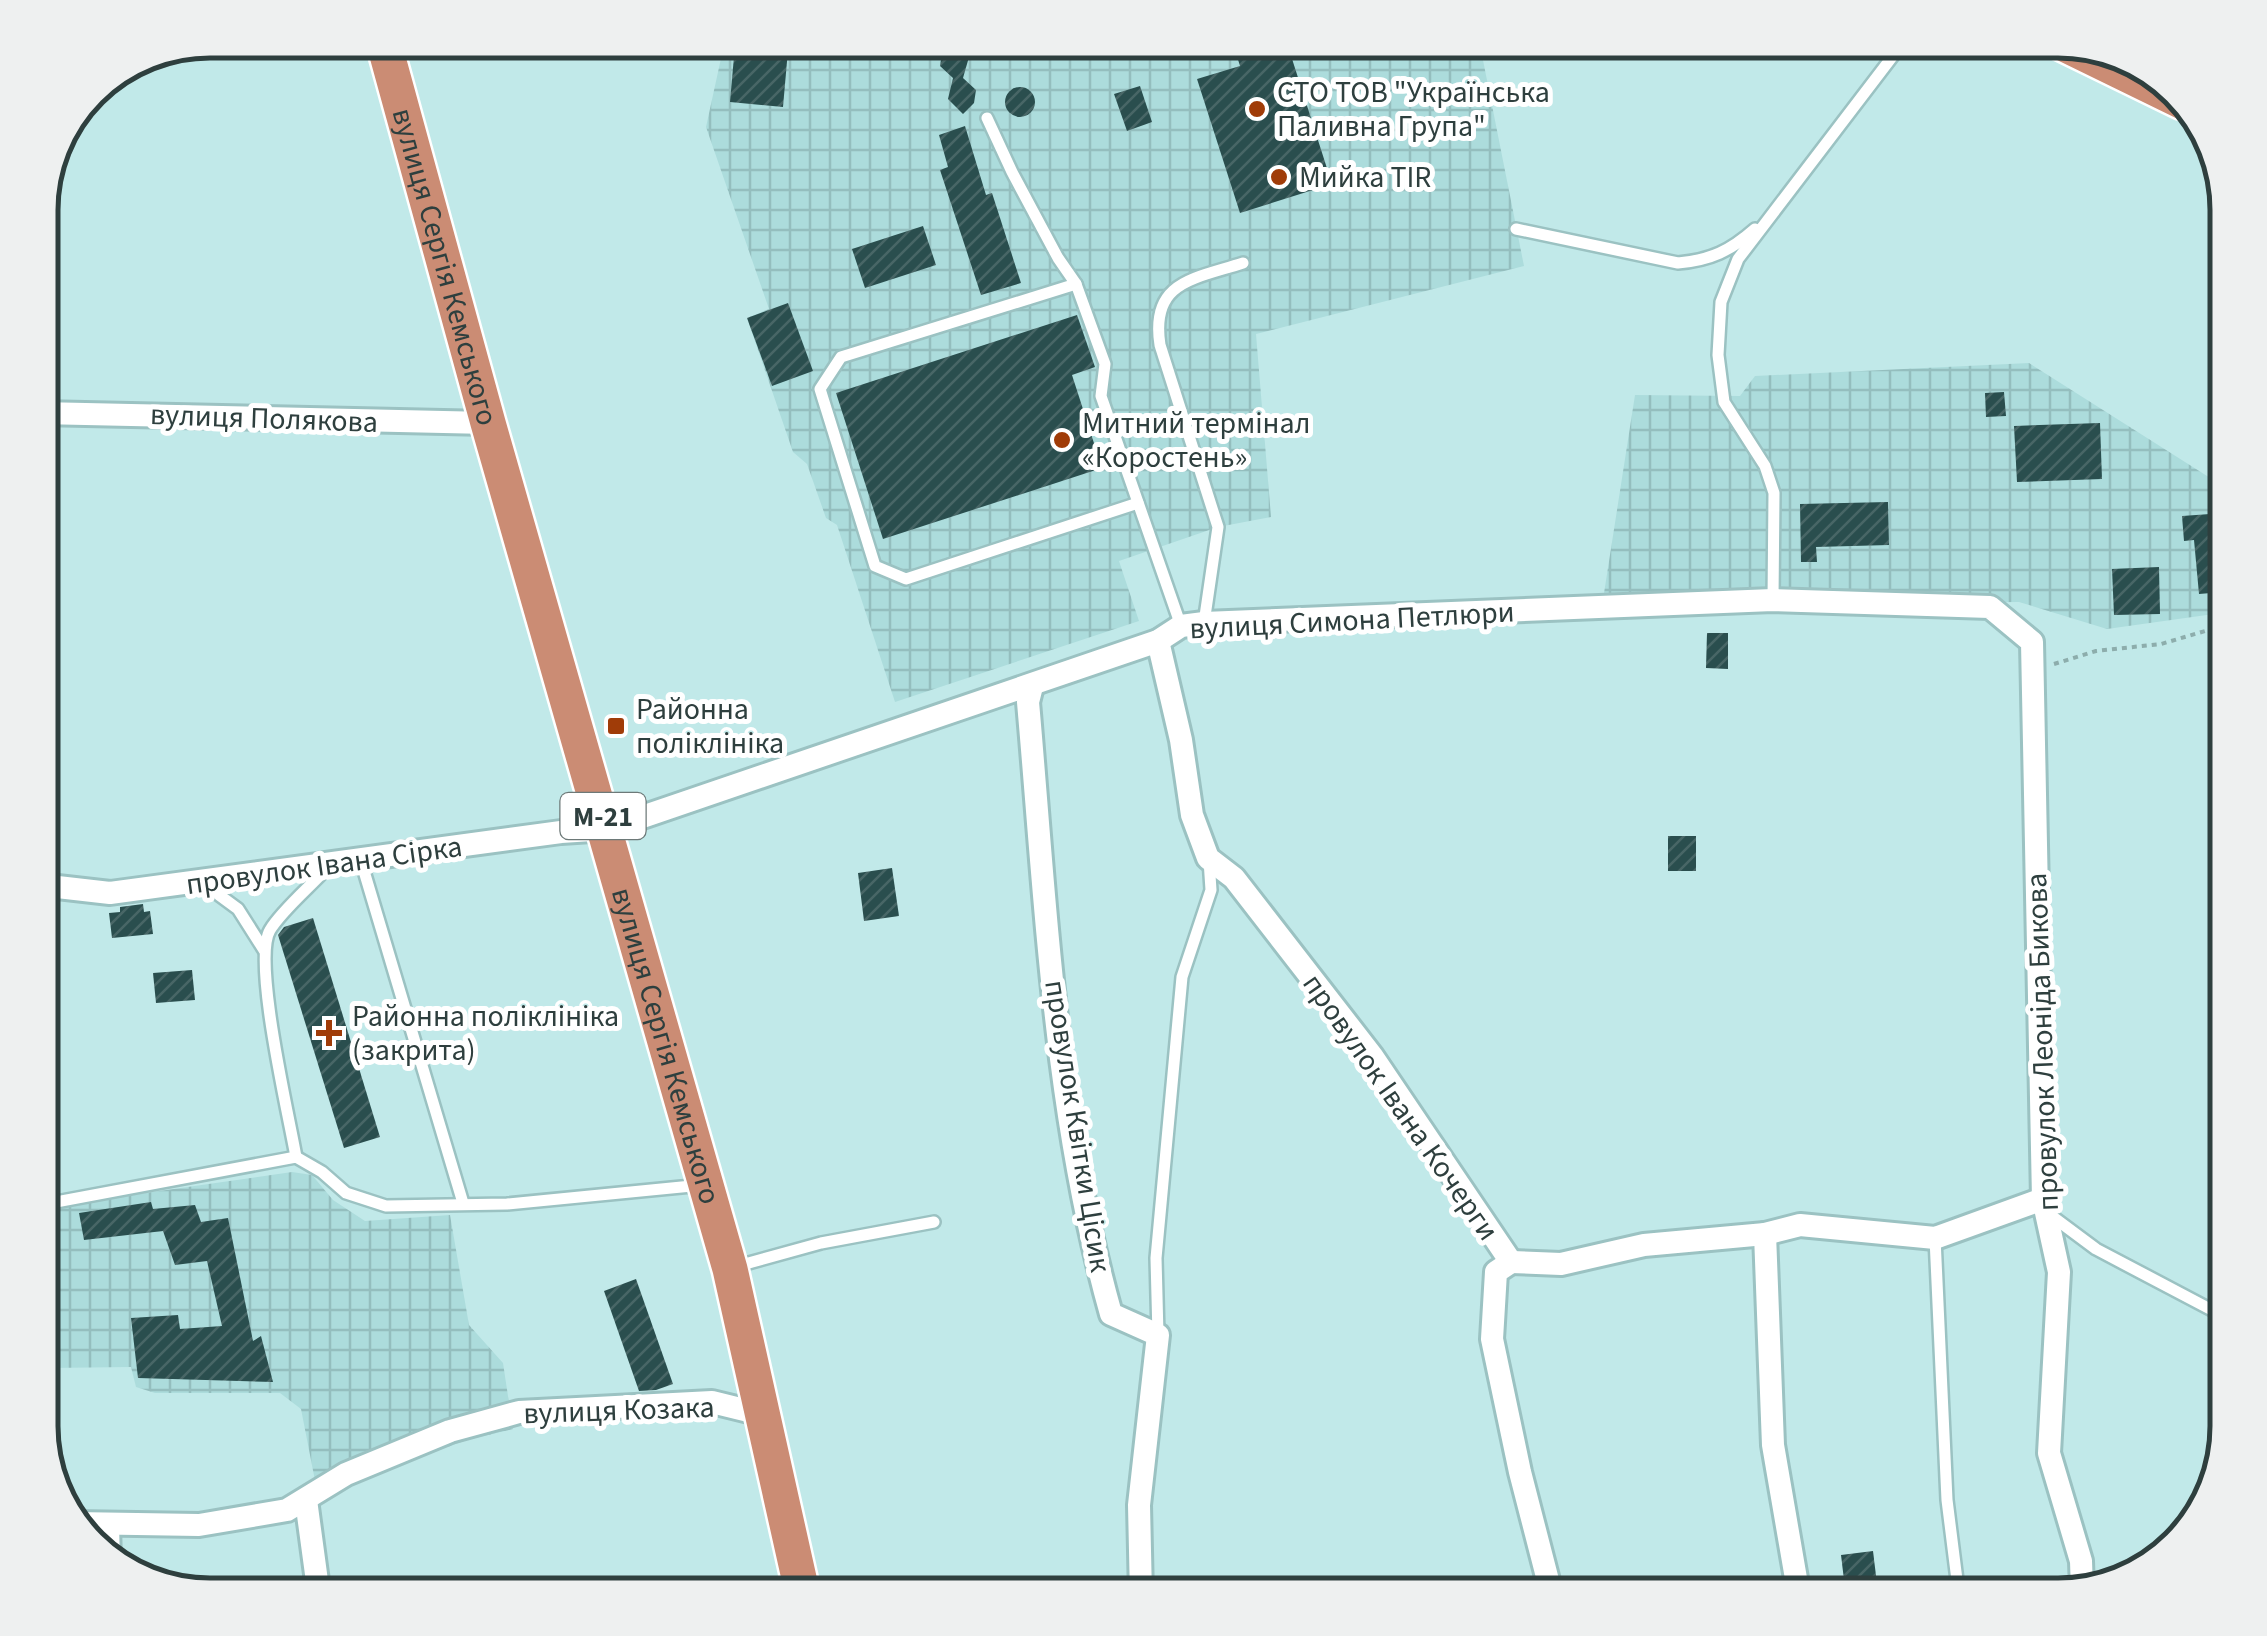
<svg xmlns="http://www.w3.org/2000/svg" width="2267" height="1636" viewBox="0 0 2267 1636" font-family="'Source Sans 3',sans-serif">
	<style>
		.industrial { fill: url(#industrial-grid) }
		.building { fill: url(#building-hatch) }
		.lines { fill: none; stroke-linecap: round; stroke-linejoin: round }
		.service-casing { stroke: #9bc2c2; stroke-width: 16 }
		.minor-casing { stroke: #9bc2c2; stroke-width: 28 }
		.trunk-casing { stroke: #fff; stroke-width: 40 }
		.path { stroke: #8dadac; stroke-width: 4; stroke-dasharray: 5 5; stroke-linecap: butt }
		.service { stroke: #fff; stroke-width: 11 }
		.minor { stroke: #fff; stroke-width: 22 }
		.trunk { stroke: #cb8c74; stroke-width: 35 }
		.poi-dot { fill: #a03c08; stroke: #fff; stroke-width: 4 }
		.labels { text-anchor: middle; stroke-width: 10; stroke-linejoin: round; paint-order: stroke }
		.shield { fill: #fff; stroke: #6d7978; stroke-width: 2.5 }
		.shield-label { font-size: 28px; font-weight: bold; fill: #2e3f3e }
		.poi-label { font-size: 30px; fill: #2e3f3e; stroke: #fff; text-anchor: start }
		.street-label { font-size: 30px; fill: #2e3f3e; stroke: #fff }
		.rim { fill: none; stroke: #2e3f3e; stroke-width: 5 }
	</style>
	<defs>
		<pattern id="industrial-grid" width="8" height="8" patternUnits="userSpaceOnUse" patternTransform="scale(2.5)"><rect width="8" height="8" fill="#acdcdc"/><path d="M0 4h8M4 0v8" fill="none" stroke="#94bebe"/></pattern>
		<pattern id="building-hatch" width="6" height="6" patternUnits="userSpaceOnUse" patternTransform="scale(2.5)"><rect width="6" height="6" fill="#2a4e4e"/><path d="M-1 1l2-2M0 6l6-6M5 7l2-2" fill="none" stroke="#486666"/></pattern>
	</defs>
	<rect width="100%" height="100%" fill="#c1e9e9"/>
	<g class="industrial">
		<polygon points="725,40 1479,40 1524,266 1256,334 1271,517 1218,527 1119,561 1139,621 895,702 837,525 826,518 807,464 793,452 747,318 769,309 706,127"/>
		<polygon points="2029,363 2226,488 2227,599 2221,613 2107,629 2019,602 1602,606 1635,395 1740,396 1755,376"/>
		<polygon points="292,1172 312,1175 333,1200 365,1221 450,1215 469,1325 503,1363 513,1429 467,1440 394,1466 319,1501 301,1409 280,1393 155,1393 136,1387 131,1367 49,1368 40,1208"/>
	</g>
	<g class="building">
		<polygon points="1232,40 1286,40 1332,184 1240,213 1197,79 1240,66"/>
		<polygon points="735,45 788,50 783,107 730,102"/>
		<polygon points="953,46 960,47 969,57 963,78 976,90 974,103 963,114 948,99 953,78 940,66 942,53"/>
		<polygon points="1140,86 1152,122 1127,131 1114,94"/>
		<circle cx="1020" cy="102" r="15"/>
		<polygon points="965,126 986,195 992,193 1021,283 981,295 940,170 948,167 939,135"/>
		<polygon points="923,226 936,265 865,288 852,249"/>
		<polygon points="788,303 813,371 772,386 747,318"/>
		<polygon points="1077,315 1095,367 1072,375 1102,468 883,539 836,393"/>
		<polygon points="2004,392 2006,416 1986,417 1985,393"/>
		<polygon points="2100,423 2102,479 2017,482 2014,426"/>
		<polygon points="1888,502 1889,545 1816,547 1817,562 1801,562 1800,504"/>
		<polygon points="2224,513 2226,537 2218,537 2223,592 2199,594 2194,540 2184,541 2182,516"/>
		<polygon points="2159,567 2160,614 2114,615 2112,569"/>
		<polygon points="1707,633 1728,633 1728,669 1706,668"/>
		<rect x="1668" y="836" width="28" height="35"/>
		<polygon points="892,868 899,916 864,921 858,873"/>
		<polygon points="143,904 144,912 150,911 153,934 112,938 109,913 120,912 120,907"/>
		<polygon points="313,918 380,1137 344,1148 278,935 284,927"/>
		<polygon points="192,970 195,1000 156,1003 153,973"/>
		<polygon points="151,1202 153,1209 195,1205 201,1222 228,1218 253,1341 261,1336 273,1382 138,1378 131,1318 178,1315 180,1329 222,1326 207,1261 175,1265 163,1231 84,1240 79,1213"/>
		<polygon points="636,1279 673,1384 656,1390 639,1391 604,1291"/>
		<polygon points="1873,1551 1877,1584 1845,1588 1841,1555"/>
	</g>
	<g class="lines">
		<defs>
			<g id="service">
				<polyline points="987,118 1012,172 1058,258 1076,284 1105,364 1101,396 1181,626"/>
				<path d="M1516,229L1678,263C1711,260 1730,251 1755,229"/>
				<polyline points="1076,284 841,357 820,389 875,566 906,579 1138,503"/>
				<polyline points="1773,600 1774,493 1765,466 1724,402 1718,355 1721,302 1738,259 1905,40"/>
				<path d="M1204,623L1218,527L1160,345C1150,281 1194,279 1243,263"/>
				<polyline points="361,861 463,1203"/>
				<polyline points="216,880 219,895 238,909 264,950"/>
				<path d="M296,1157C289,1116 252,960 270,930C282,910 311,886 327,868"/>
				<polyline points="40,1205 296,1157 322,1172 346,1193 386,1206 507,1204 702,1185"/>
				<polyline points="2049,1214 2096,1249 2227,1318"/>
				<polyline points="1935,1238 1947,1500 1959,1596"/>
				<polyline points="734,1267 821,1243 934,1222"/>
				<polyline points="1158,1335 1156,1258 1182,977 1211,890 1209,860"/>
			</g>
			<g id="minor">
				<polyline points="40,413 488,423"/>
				<polyline points="1158,641 1181,740 1192,815 1208,858 1234,878 1372,1056 1511,1262 1496,1272 1492,1339 1520,1472 1552,1596"/>
				<path d="M1032,686L1028,702C1046,907 1055,1116 1111,1314L1158,1335L1139,1505L1141,1596"/>
				<polyline points="40,885 110,893 561,832 607,829 1158,641 1181,626 1204,623 1773,600 1990,607 2032,642 2043,1199 2059,1272 2049,1453 2081,1561 2082,1590"/>
				<polyline points="1765,1234 1773,1445 1799,1596"/>
				<polyline points="1511,1262 1561,1264 1644,1245 1765,1234 1800,1225 1935,1238 2043,1199"/>
				<polyline points="306,1500 319,1596"/>
				<polyline points="74,1523 199,1525 287,1510 346,1474 450,1431 519,1412 712,1402 765,1415"/>
				<polyline points="108,1525 109,1562"/>
			</g>
			<g id="trunk">
				<path id="s1" d="M383,40L488,423L730,1269L803,1596"/>
				<polyline points="2056,40 2183,102"/>
			</g>
		</defs>
		<use href="#service" class="service-casing"/>
		<use href="#minor" class="minor-casing"/>
		<use href="#trunk" class="trunk-casing"/>
		<polyline class="path" points="2054,664 2096,651 2161,644 2222,626 2227,622"/>
		<use href="#service" class="service"/>
		<use href="#minor" class="minor"/>
		<use href="#trunk" class="trunk"/>
	</g>
	<g class="poi-dot">
		<circle cx="1257" cy="109" r="10"/>
		<circle cx="1279" cy="177" r="10"/>
		<circle cx="1062" cy="440" r="10"/>
		<rect x="606" y="716" width="20" height="20" rx="5"/>
		<path d="M324 1018h10v10h10v10h-10v10h-10v-10h-10v-10h10z"/>
	</g>
	<g class="labels">
		<rect class="shield" x="560.5" y="793" width="85" height="46" rx="8"/>
		<g class="shield-label">
			<text x="603" y="826">М-21</text>
		</g>
		<g class="poi-label">
			<text x="1277" y="102">СТО ТОВ "Українська<tspan x="1277" dy="34">Паливна Група"</tspan></text>
			<text x="1299" y="187">Мийка TIR</text>
			<text x="1082" y="433">Митний термінал<tspan x="1082" dy="34">«Коростень»</tspan></text>
			<text x="636" y="719">Районна<tspan x="636" dy="34">поліклініка</tspan></text>
			<text x="352" y="1026">Районна поліклініка<tspan x="352" dy="34">(закрита)</tspan></text>
		</g>
		<g class="street-label">
			<text dy="10" stroke="none"><textPath href="#s1" startOffset="235">вулиця Сергія Кемського</textPath></text>
			<text transform="translate(264 418) rotate(2)" y="10">вулиця Полякова</text>
			<text transform="translate(1352 620) rotate(-3)" y="10">вулиця Симона Петлюри</text>
			<text transform="translate(324 865) rotate(-8)" y="10">провулок Івана Сірка</text>
			<text transform="translate(2042 1042) rotate(-92)" y="10">провулок Леоніда Бикова</text>
			<text dy="10" stroke="none"><textPath href="#s1" startOffset="1045">вулиця Сергія Кемського</textPath></text>
			<text transform="translate(1401 1107) rotate(55)" y="10">провулок Івана Кочерги</text>
			<text transform="translate(1078 1126) rotate(81)" y="10">провулок Квітки Цісик</text>
			<text transform="translate(619 1410) rotate(-2)" y="10">вулиця Козака</text>
		</g>
	</g>
	<path d="M0 0H2267V1636H0ZM210 58H2058A152 152 0 0 1 2210 210V1426A152 152 0 0 1 2058 1578H210A152 152 0 0 1 58 1426V210A152 152 0 0 1 210 58Z" fill="#eef0f0" fill-rule="evenodd"/>
	<path class="rim" d="M210 58H2058A152 152 0 0 1 2210 210V1426A152 152 0 0 1 2058 1578H210A152 152 0 0 1 58 1426V210A152 152 0 0 1 210 58Z"/>
</svg>
